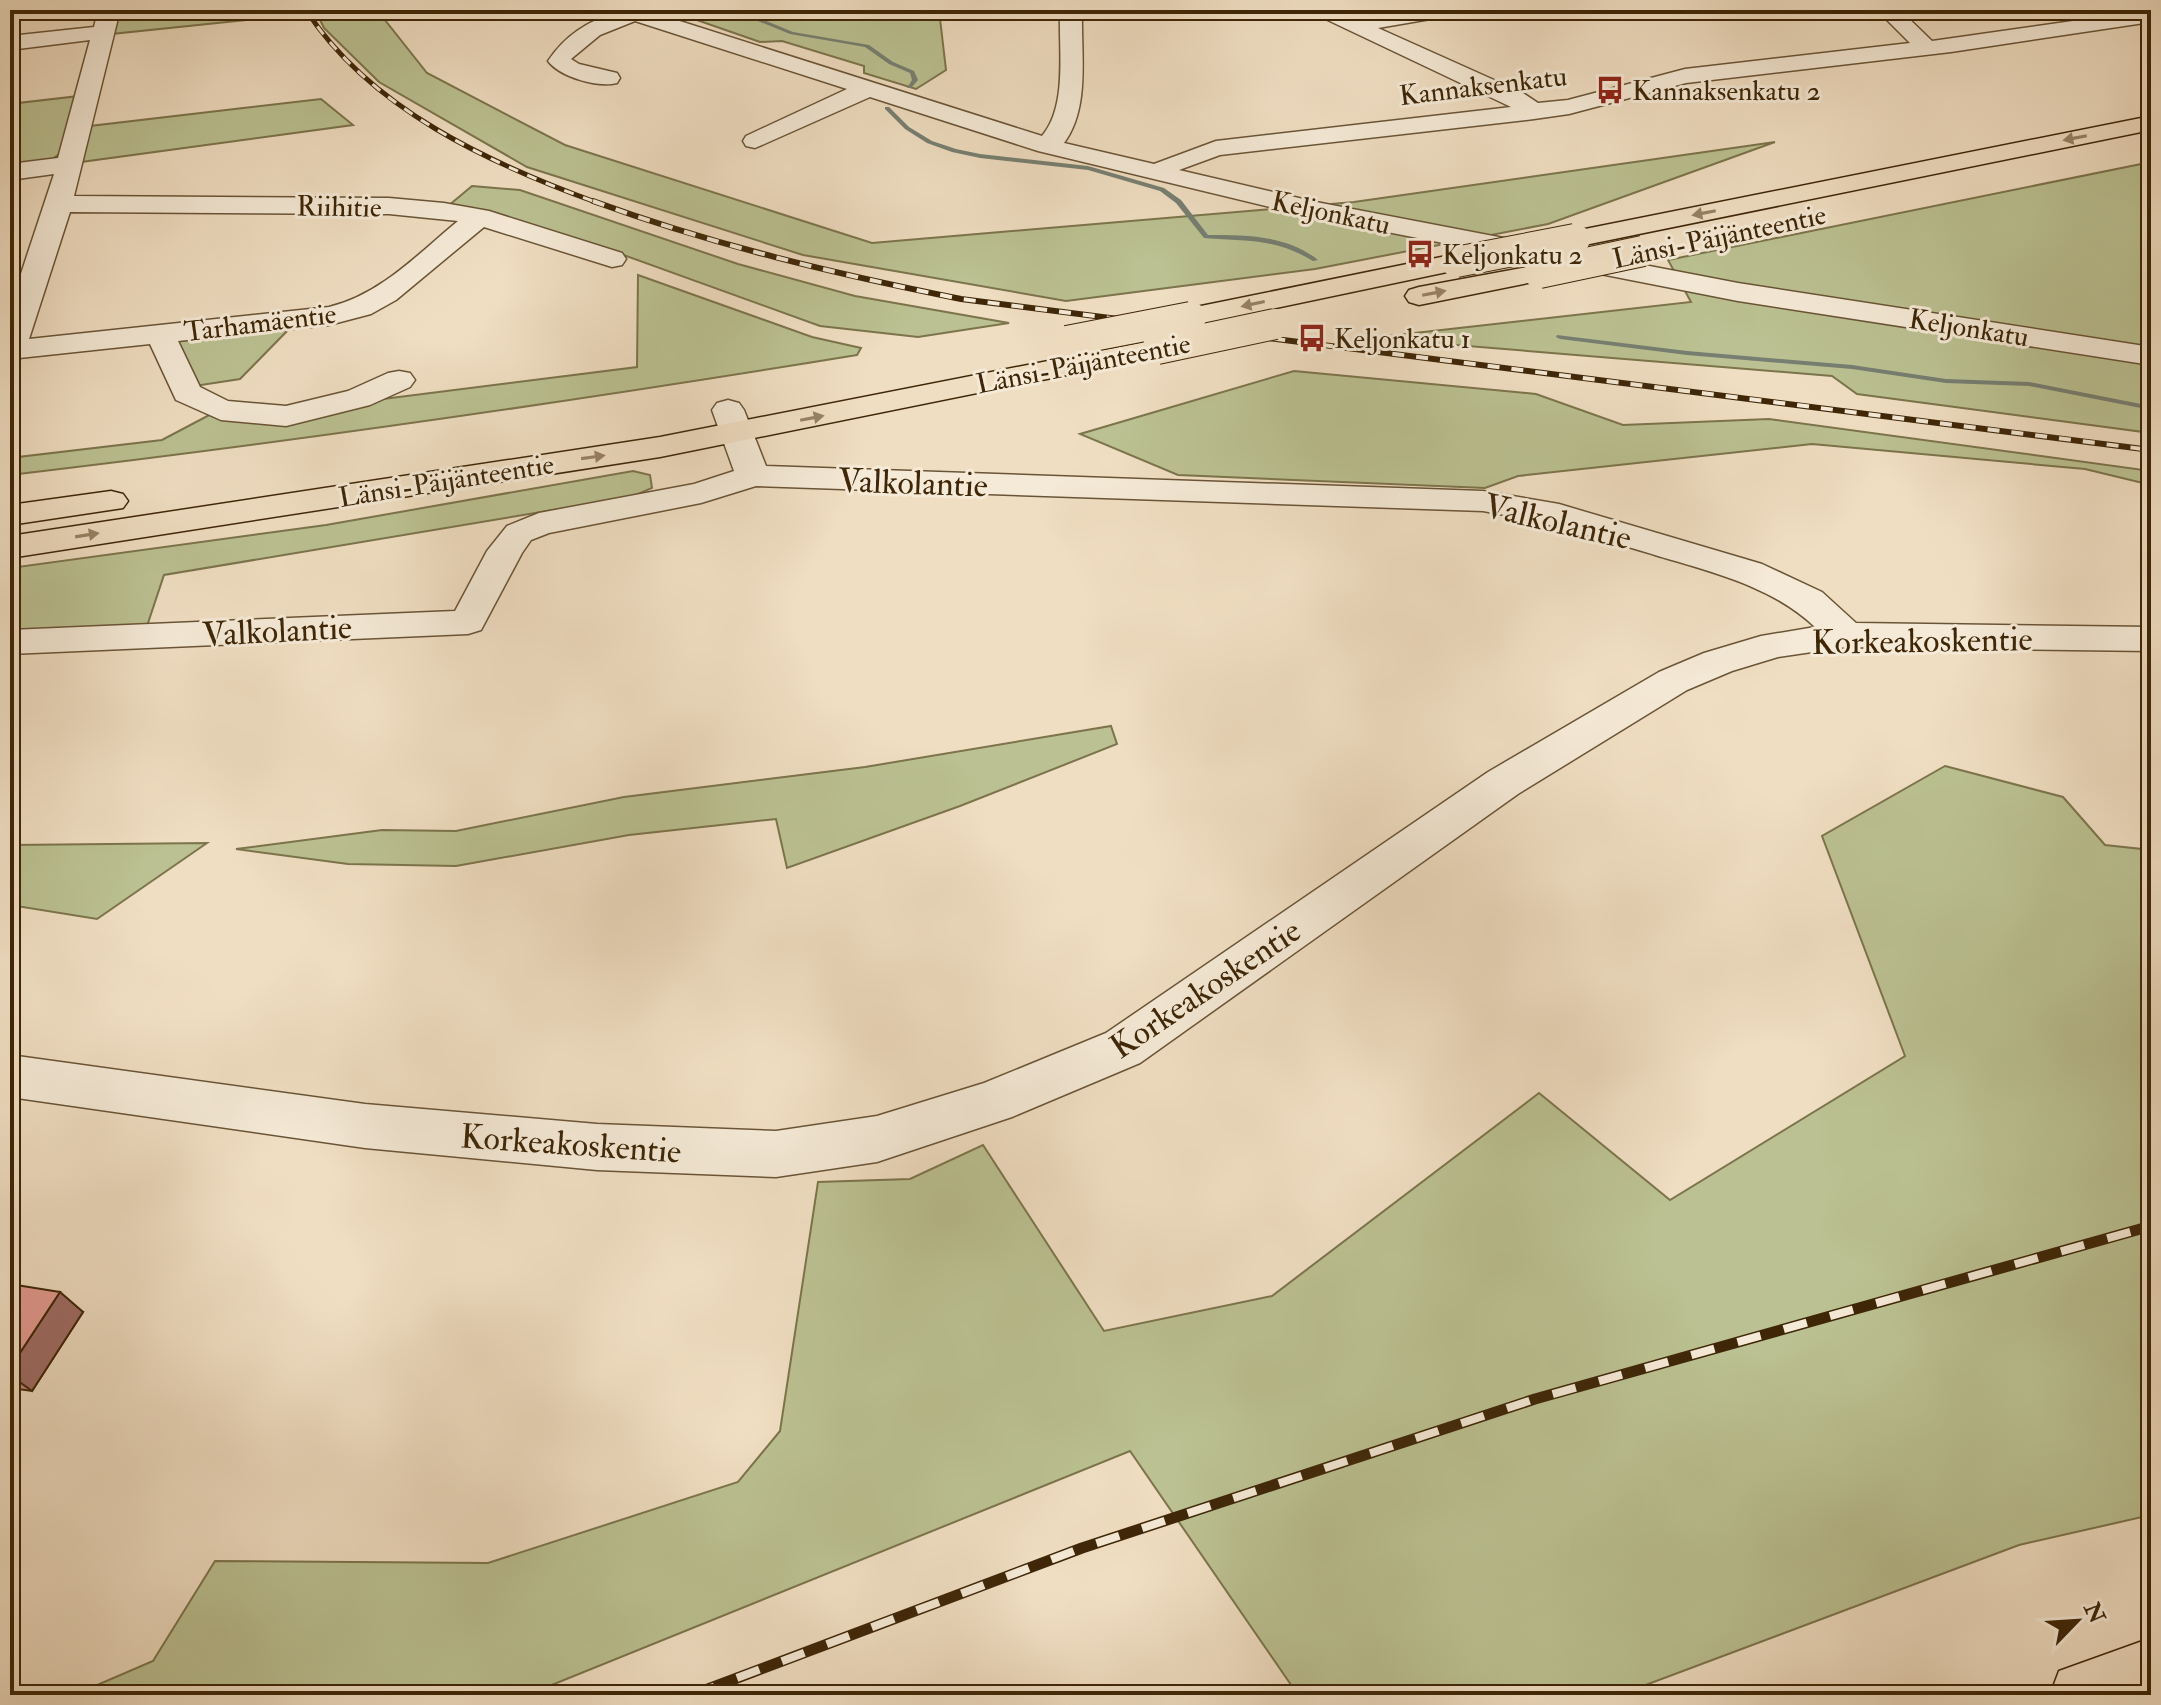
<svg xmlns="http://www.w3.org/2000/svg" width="2161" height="1705" viewBox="0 0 2161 1705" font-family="'IM FELL Double Pica',serif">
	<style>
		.green { fill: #bbc192; stroke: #7c744c; stroke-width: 2 }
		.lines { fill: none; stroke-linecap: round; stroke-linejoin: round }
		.stream { fill: #767f72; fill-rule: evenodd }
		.minor-casing { stroke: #6a5436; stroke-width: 3 }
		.major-casing { stroke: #3e2607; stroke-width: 3 }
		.highway-casing { stroke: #3e2607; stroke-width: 3 }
		.minor { fill: #f5ead7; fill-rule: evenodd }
		.major { fill: #f0dec2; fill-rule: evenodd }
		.highway { fill: #f0dec2; fill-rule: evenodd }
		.rail-far2-casing { stroke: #3e2607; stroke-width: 5 }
		.rail-far1-casing { stroke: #3e2607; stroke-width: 6 }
		.rail-casing { stroke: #3e2607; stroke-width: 11 }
		.rail-far2 { stroke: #f5ead7; stroke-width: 3; stroke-dasharray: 10; stroke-linecap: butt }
		.rail-far1 { stroke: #f5ead7; stroke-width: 4; stroke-dasharray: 12; stroke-linecap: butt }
		.rail { stroke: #f5ead7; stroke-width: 8; stroke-dasharray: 24; stroke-linecap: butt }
		.major-bridge-casing { stroke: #3e2607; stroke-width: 32; stroke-linecap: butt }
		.major-bridge { stroke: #f0dec2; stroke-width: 30 }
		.wall { fill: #c3847c; stroke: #3e2607; stroke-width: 2 }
		.shaded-wall { fill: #9f6c65; stroke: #3e2607; stroke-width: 2 }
		.building { fill: #e39a90; stroke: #3e2607; stroke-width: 2 }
		.oneway { fill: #978264 }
		.labels { text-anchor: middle; stroke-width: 6; stroke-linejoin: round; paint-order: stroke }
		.far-street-label { font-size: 28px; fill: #3e2607; stroke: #f5ead7 }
		.far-poi-label { font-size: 28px; fill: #3e2607; stroke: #f5ead7; text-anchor: start }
		.street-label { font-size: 34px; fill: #3e2607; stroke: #f5ead7 }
	</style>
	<rect width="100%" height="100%" fill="#f0dec2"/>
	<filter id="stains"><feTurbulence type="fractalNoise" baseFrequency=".0025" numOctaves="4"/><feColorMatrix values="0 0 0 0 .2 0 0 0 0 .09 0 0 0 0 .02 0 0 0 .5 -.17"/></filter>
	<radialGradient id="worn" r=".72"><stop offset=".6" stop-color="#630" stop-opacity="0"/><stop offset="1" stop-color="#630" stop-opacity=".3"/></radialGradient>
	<g class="green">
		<polygon points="141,10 263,10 265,18 111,34 117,13"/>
		<polygon points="315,10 377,10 427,73 565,145 872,243 1354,202 1775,142 1548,224 1315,269 1066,301 803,255 527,167 379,82 324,28"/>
		<polygon points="668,10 939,10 946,70 916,89 864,73 864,66 782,41 760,42"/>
		<polygon points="79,96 62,152 51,160 10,167 10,104"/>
		<polygon points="321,99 353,125 81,162 90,126"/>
		<polygon points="2151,162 2151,433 1857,394 1832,376 1370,338 1691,302 1668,260"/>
		<polygon points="472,186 520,190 738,264 855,296 1009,323 918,337 820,326 618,253 448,206"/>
		<path d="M638,275L812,337L861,348L857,355C575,401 293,442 10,475V458L162,440L213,413L375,400L637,367Z"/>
		<polygon points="294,324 240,379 195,386 176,338"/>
		<polygon points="1294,371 1536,394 1623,425 1769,419 2151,471 2151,485 2085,469 1812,444 1518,476 1485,488 1178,475 1080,434"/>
		<polygon points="633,471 650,475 652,488 631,497 164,575 145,632 10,636 10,568 326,525"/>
		<polygon points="1111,726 1117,744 960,806 787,868 776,819 629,835 456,866 348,864 236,849 382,830 456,831 624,797 865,767"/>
		<polygon points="1945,766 2063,797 2105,845 2151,850 2151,1515 2019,1545 1619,1695 1298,1695 1130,1451 527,1695 74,1695 153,1661 215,1561 488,1563 738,1482 780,1431 818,1182 910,1179 983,1145 1104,1331 1272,1296 1539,1093 1670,1200 1905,1056 1822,836"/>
		<polygon points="207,843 97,919 10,905 10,845"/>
	</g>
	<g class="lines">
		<g class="stream">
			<polygon points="731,10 739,10 793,32 869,45 893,62 914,71 918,80 911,88 907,88 912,80 910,73 889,64 865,47 790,34"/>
			<path d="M885,107H889L909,127L932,141L956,149L980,154L1088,166L1164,188L1181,200L1208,235C1246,235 1287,235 1318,260L1313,261C1273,237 1247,242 1204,238L1176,203L1160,191L1088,170L980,158L952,152L927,143L905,129L885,109Z"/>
			<polygon points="1557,335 1687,351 1852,365 1946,379 2029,382 2151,406 2151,410 2029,386 1946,383 1852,369 1687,355 1560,339 1556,337"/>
		</g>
		<defs>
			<g id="minor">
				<path d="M98,10H120L74,196L389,198L444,203L489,211L622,253L626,259L622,265L612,267L484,227L396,300L371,314L329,325L178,341L200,387L228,401L286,406L348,391L388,373L399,371L410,373L415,380L410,387L370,405L286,426L221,420L176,400L150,344L10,359V307L54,174L10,180V164L58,158L90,40L10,50V36L94,27ZM70,212L389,214L458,221C418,254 380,295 329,307L29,339Z"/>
				<path d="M613,10H645L1042,136C1067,107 1059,53 1060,16L1055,10H1078L1082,15C1081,55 1090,108 1064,143L1154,164L1216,141L1511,107L1315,14L1311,10H1339L1357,18L1408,10H1459L1448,16L1378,28L1523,93L1538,103L1568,100L1685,69L1910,43L1877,10H1900L1932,41L2151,10V22L1951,52L1686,83L1569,114L1534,119L1220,155L1179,170L1316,202L1738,283L2151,347V365L1738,301L1316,218L1038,151L870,97L755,148L746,146L743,141L746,136L847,89L635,21L600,35L571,59L579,64L617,73L620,78L617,83C598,88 560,77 548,61C565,36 586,22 615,13Z"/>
				<path d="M728,400L739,403L744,410L766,466L1483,491L1559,504L1762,564L1822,592L1856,623L2151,627V651L1846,647L1778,657L1732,671L1687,690L1518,794L1140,1063L1012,1117L877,1162L776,1177L597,1170L365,1148L10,1097V1055L365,1104L597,1124L776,1131L877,1116L984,1083L1106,1033L1488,772L1659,672L1704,653L1761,636L1815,627C1772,586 1711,572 1655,555C1598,538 1542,521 1483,511L756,486L701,503L549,533L531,540L522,553L481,630L468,634L10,654V630L455,611L487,551L507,526L539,513L694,484L734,471L712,410L717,403Z"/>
			</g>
			<g id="major">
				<polygon points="2151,116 2151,130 1575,247 1565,245 1561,239 1565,233 1575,231"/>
				<polygon points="1456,254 1466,256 1470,262 1466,268 1191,326 1181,323 1176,317 1181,311 1191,308"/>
				<polygon points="1533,266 1543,268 1547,274 1543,280 1419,305 1409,302 1405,296 1409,290 1419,287"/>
				<polygon points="1155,340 1166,343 1170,349 1166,355 660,457 10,558 10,536 660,437"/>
				<polygon points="111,491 123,494 128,501 123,508 10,525 10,505"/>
			</g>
			<polygon id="highway" points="2151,1638 2151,1695 2050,1695 2059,1671"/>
		</defs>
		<use href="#minor" class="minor-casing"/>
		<use href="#major" class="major-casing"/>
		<use href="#highway" class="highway-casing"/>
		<use href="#minor" class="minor"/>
		<use href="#major" class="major"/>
		<use href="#highway" class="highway"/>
		<defs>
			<path id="rail-far2" d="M306,10C370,109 491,164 598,203"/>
			<path id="rail-far1" d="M593,201C713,245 836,274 961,299L2151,450"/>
			<polyline id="rail" points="692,1695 1082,1548 1535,1399 2151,1226"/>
		</defs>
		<use href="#rail-far2" class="rail-far2-casing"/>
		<use href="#rail-far1" class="rail-far1-casing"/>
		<use href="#rail" class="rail-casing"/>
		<use href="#rail-far2" class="rail-far2"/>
		<use href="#rail-far1" class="rail-far1"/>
		<use href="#rail" class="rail"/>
		<defs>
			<g id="major-bridge">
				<polyline points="1456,262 1575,239"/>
				<polyline points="1539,273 1643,251"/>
				<polyline points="1067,341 1191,317"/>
				<polyline points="1157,349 1275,324"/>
			</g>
		</defs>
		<use href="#major-bridge" class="major-bridge-casing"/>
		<use href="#major-bridge" class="major-bridge"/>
	</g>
	<polygon class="wall" points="10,1284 83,1312 32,1391 10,1388"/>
	<polygon class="shaded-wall" points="60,1292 83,1312 32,1391 10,1375 10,1368"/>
	<polygon class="building" points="10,1284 60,1292 10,1368"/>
	<defs><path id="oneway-solid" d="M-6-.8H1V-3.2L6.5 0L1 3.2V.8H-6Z" transform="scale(2)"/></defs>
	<g class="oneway">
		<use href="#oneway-solid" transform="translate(2075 138) rotate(169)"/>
		<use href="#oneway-solid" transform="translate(1704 213) rotate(169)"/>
		<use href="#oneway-solid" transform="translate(1434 293) rotate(-11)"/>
		<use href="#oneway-solid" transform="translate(1253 304) rotate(168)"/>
		<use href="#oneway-solid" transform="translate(812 418) rotate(-11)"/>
		<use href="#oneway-solid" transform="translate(593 457) rotate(-8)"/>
		<use href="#oneway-solid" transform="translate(87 535) rotate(-9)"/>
	</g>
	<defs>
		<symbol id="bus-bare" viewBox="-9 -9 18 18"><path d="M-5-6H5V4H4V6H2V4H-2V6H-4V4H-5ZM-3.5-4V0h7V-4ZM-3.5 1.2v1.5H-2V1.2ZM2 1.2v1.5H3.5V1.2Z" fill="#8f2418" stroke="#f5ead7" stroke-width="2.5" paint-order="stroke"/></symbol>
	</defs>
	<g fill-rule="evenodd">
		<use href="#bus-bare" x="1590" y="70" width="40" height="40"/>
		<use href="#bus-bare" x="1400" y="234" width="40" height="40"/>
		<use href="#bus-bare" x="1292" y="318" width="40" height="40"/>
	</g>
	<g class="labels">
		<g class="far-street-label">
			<text transform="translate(1483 85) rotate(-7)" y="10">Kannaksenkatu</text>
			<text transform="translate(339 206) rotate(1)" y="10">Riihitie</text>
			<text transform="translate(1331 212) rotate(12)" y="10">Keljonkatu</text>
			<text transform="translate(1719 236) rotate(-12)" y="10">Länsi-Päijänteentie</text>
			<text transform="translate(260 322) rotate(-7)" y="10">Tarhamäentie</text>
			<text transform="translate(1969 327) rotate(9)" y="10">Keljonkatu</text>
			<text transform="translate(1083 363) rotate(-11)" y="10">Länsi-Päijänteentie</text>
			<text transform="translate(446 480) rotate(-9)" y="10">Länsi-Päijänteentie</text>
		</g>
		<g class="far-poi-label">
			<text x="1632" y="100">Kannaksenkatu 2</text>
			<text x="1442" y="264">Keljonkatu 2</text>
			<text x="1334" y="348">Keljonkatu 1</text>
		</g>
		<g class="street-label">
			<text transform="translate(913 482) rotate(2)" y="12">Valkolantie</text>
			<text transform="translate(1558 521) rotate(13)" y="12">Valkolantie</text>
			<text transform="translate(277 630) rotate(-3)" y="12">Valkolantie</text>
			<text transform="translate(1922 640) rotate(-1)" y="12">Korkeakoskentie</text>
			<text transform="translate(1205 988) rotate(-34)" y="12">Korkeakoskentie</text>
			<text transform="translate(571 1143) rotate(4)" y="12">Korkeakoskentie</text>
		</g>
	</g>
	<rect width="2161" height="1705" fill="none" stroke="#f0dec2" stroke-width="40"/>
	<rect x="12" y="12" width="2137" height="1681" fill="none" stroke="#3e2607" stroke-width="4"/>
	<rect x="20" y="20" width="2121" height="1665" fill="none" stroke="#3e2607" stroke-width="2"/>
	<g transform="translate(2077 1621) rotate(65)" stroke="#f5ead7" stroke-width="6" paint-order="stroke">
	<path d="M0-6L14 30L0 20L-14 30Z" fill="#3e2607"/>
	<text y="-12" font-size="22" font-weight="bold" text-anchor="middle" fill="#3e2607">N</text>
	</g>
	<rect width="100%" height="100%" filter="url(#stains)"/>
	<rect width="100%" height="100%" fill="url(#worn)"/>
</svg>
